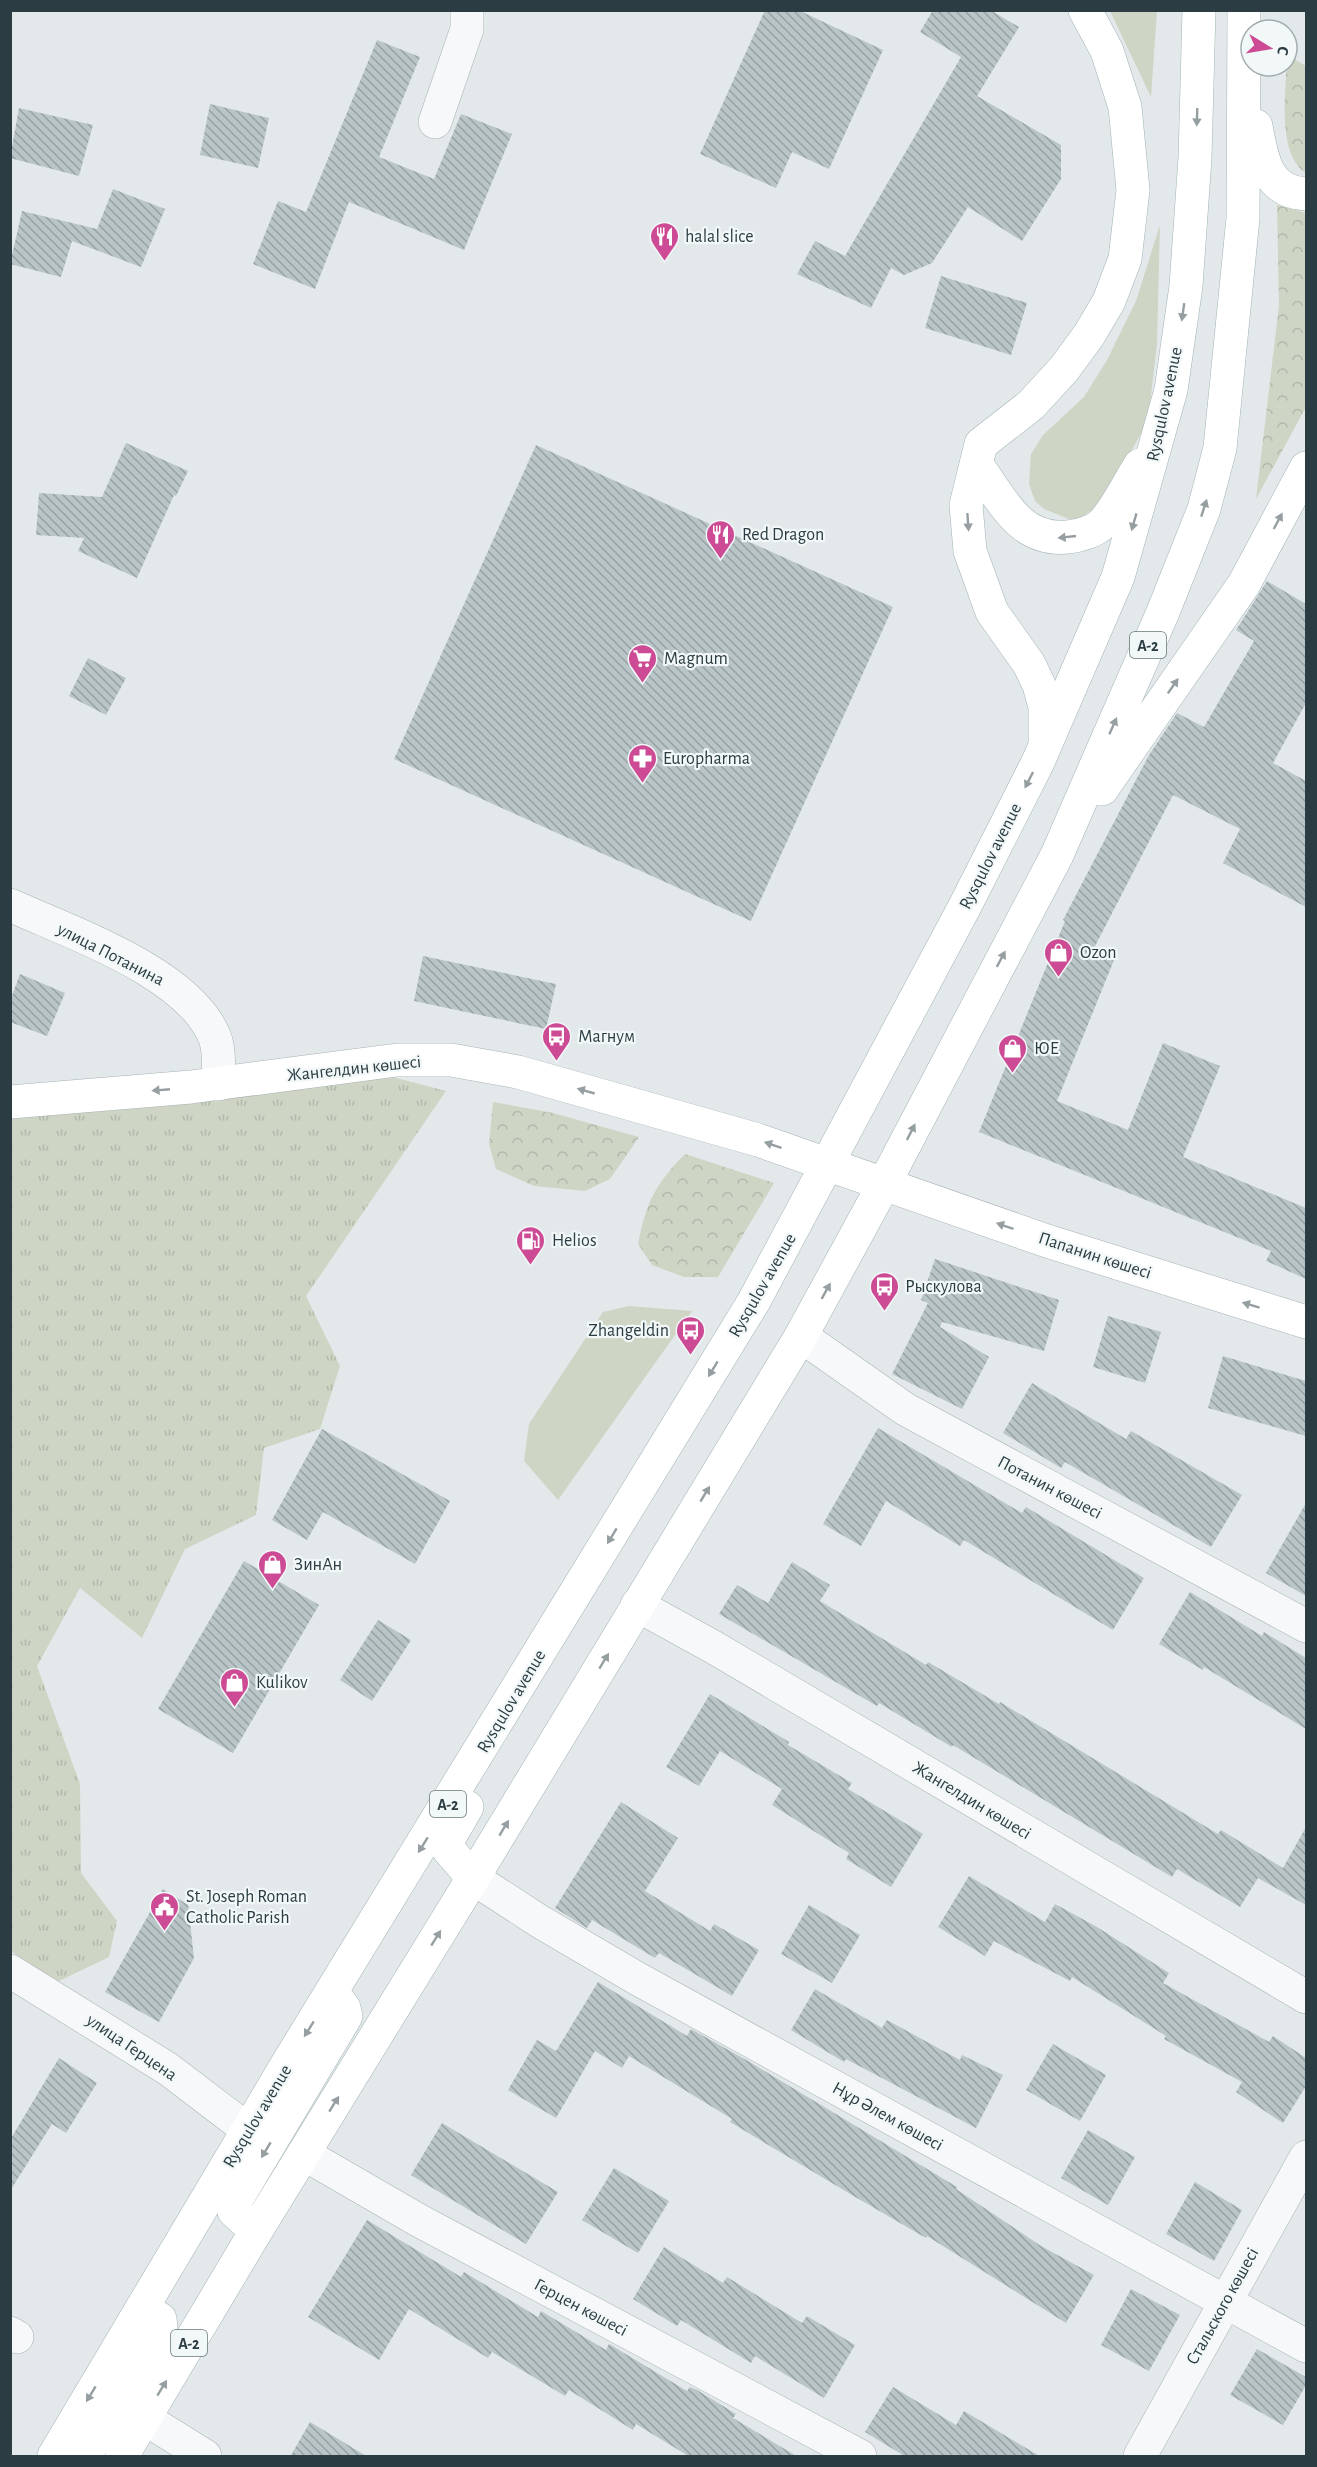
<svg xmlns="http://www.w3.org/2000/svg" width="1317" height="2467" viewBox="0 0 1317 2467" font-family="'Alegreya Sans',sans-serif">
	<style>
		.grass { fill: #cfd5c4 }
		.forest { fill: url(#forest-crowns) }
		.park { fill: url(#park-tufts) }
		.building { fill: url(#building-back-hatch) }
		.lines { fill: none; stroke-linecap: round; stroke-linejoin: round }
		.minor-casing { stroke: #a8b2b5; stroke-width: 34 }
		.secondary-casing { stroke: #a8b2b5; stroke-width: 34 }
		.primary-casing { stroke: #a2b3b6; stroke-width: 34 }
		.minor { stroke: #f6f8f9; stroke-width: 33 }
		.secondary { stroke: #fff; stroke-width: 33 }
		.primary { stroke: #fff; stroke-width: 33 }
		.oneway { fill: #959ea1 }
		.labels { text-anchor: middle; stroke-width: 4.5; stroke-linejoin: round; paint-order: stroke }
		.shield { fill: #f2f7f8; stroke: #677579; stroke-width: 1.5 }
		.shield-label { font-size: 16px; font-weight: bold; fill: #2b3d43 }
		.poi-label { font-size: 18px; fill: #2b3d43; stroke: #f2f7f8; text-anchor: start }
		.street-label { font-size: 18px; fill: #2b3d43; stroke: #f2f7f8 }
	</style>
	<defs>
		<pattern id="forest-crowns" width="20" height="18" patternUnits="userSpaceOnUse" patternTransform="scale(1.5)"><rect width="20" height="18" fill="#cfd5c4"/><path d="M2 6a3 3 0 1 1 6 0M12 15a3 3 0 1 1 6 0" fill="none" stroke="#b2b8aa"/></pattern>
		<pattern id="park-tufts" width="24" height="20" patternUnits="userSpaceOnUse" patternTransform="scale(1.5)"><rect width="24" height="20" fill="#cfd5c4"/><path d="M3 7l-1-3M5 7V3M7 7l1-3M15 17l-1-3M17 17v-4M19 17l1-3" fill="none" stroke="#b2b8aa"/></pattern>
		<pattern id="building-back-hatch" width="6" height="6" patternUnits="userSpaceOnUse" patternTransform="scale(1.5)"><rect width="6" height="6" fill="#bac5c8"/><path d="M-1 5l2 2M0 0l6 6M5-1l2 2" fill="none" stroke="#97a1a4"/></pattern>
	</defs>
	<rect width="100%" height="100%" fill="#e3e9eb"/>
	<g class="grass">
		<polygon points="1110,11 1157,11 1151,97"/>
		<polygon points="1160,225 1157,344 1148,421 1101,505 1074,521 1044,509 1035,501 1029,484 1031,454 1043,435 1084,397 1107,360 1136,301"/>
		<polygon points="629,1306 692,1311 558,1500 524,1461 529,1424 603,1312"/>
	</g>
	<g class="forest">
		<path d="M1287,55L1306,66V173C1275,153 1287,85 1287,55Z"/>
		<polygon points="1277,205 1306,213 1306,407 1256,499 1279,305"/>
		<polygon points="493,1102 553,1113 639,1137 610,1179 585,1191 534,1186 496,1169 489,1144"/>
		<path d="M685,1154L774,1183L718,1277H684L652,1265L638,1244C646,1203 655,1184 685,1154Z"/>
	</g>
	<polygon class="park" points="385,1075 446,1091 306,1296 340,1366 320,1429 264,1448 256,1515 185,1549 142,1638 80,1588 37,1666 80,1784 81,1873 117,1921 109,1957 55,1983 11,1951 11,1110"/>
	<g class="building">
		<polygon points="765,10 798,10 883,50 829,169 792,152 776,188 700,154"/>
		<polygon points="933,10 990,10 1019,27 977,96 1061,145 1061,179 1022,241 968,207 932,263 904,275 891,268 871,308 797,274 815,241 845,256 961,57 920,32"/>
		<polygon points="377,40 420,57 379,157 434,179 461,114 512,134 464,250 349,202 315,289 253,264 278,201 306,212"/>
		<polygon points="210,104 269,118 258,168 200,155"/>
		<polygon points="19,108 93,125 79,176 10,158"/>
		<polygon points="113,189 165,209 141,267 72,241 61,277 10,264 22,211 97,229"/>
		<polygon points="941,276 1027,303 1011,355 925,328"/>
		<polygon points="126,443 188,471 176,496 174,495 137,578 78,551 84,538 36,535 39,493 102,497"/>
		<polygon points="536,445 893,607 751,921 394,759"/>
		<polygon points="1267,581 1306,604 1306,703 1273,763 1306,781 1306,907 1223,863 1240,829 1173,795 1092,952 1114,960 1057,1101 1128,1130 1163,1043 1220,1066 1183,1157 1306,1208 1306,1279 1266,1261 1271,1251 979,1132 1065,921 1063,920 1149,755 1177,713 1204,727 1254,641 1236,630"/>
		<polygon points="88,658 126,678 106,715 69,696"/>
		<polygon points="423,956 556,984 546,1029 414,1001"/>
		<polygon points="20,974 65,993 47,1036 10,1022 10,1001"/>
		<polygon points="935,1259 1059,1300 1044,1351 942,1322 940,1327 989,1357 962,1409 892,1374 928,1303 921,1300"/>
		<polygon points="1108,1316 1161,1332 1145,1383 1093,1367"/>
		<polygon points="1223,1356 1306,1381 1306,1436 1208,1408"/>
		<polygon points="1032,1383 1126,1439 1131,1431 1242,1495 1211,1547 1065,1462 1061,1468 1003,1433"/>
		<polygon points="878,1428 1022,1513 1026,1507 1144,1578 1113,1630 964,1540 960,1546 886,1501 861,1546 823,1524"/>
		<polygon points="322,1429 450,1501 415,1564 323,1512 307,1540 272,1520"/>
		<polygon points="1306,1503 1306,1596 1266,1573"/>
		<polygon points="244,1561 319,1605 233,1753 158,1709"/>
		<polygon points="792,1562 830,1585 820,1601 926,1665 928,1662 999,1704 1000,1702 1218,1834 1221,1830 1283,1868 1306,1827 1306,1905 1258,1878 1240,1907 1177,1869 1172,1877 953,1745 952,1747 879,1703 877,1706 719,1614 737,1585 768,1603"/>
		<polygon points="1190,1592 1262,1636 1264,1632 1306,1658 1306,1729 1204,1667 1203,1670 1159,1644"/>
		<polygon points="378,1620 411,1640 372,1701 340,1680"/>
		<polygon points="710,1694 789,1742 788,1745 852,1783 848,1789 923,1834 891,1887 846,1859 849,1853 772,1805 782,1789 720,1751 699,1786 666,1767"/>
		<polygon points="621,1802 678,1838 645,1891 710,1931 714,1924 759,1950 732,1996 659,1953 655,1958 592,1920 587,1928 555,1908"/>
		<polygon points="969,1876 1045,1922 1055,1904 1097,1927 1169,1973 1163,1983 1269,2042 1273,2036 1306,2058 1306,2086 1283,2123 1236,2092 1242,2082 1164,2039 1166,2036 1072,1977 1070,1981 994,1941 985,1956 938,1927"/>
		<polygon points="163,1889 188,1905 194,1958 159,2022 105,1992"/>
		<polygon points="809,1905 860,1935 832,1983 781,1954"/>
		<polygon points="598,1982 687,2036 691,2029 748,2061 957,2187 956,2189 1041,2246 1094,2275 1066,2323 927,2236 926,2238 857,2198 730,2122 732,2119 629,2056 622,2068 595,2051 556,2118 508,2090 537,2040 556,2051"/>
		<polygon points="815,1989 882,2028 887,2020 960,2060 962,2055 1003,2075 976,2128 846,2059 844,2062 791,2030"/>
		<polygon points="1053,2044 1106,2075 1080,2121 1026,2090"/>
		<polygon points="59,2058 97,2083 66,2133 52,2124 10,2191 10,2140"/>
		<polygon points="442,2123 558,2192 526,2244 411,2175"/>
		<polygon points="1088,2130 1135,2157 1108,2205 1061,2178"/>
		<polygon points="614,2168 669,2201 638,2253 582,2220"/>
		<polygon points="1195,2182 1242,2210 1214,2261 1166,2234"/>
		<polygon points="367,2220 461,2277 464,2272 538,2317 541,2311 606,2350 609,2344 687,2391 690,2387 697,2390 736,2414 733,2418 798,2457 690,2457 636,2424 633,2430 569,2390 565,2396 492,2352 488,2358 409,2309 379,2360 308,2317"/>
		<polygon points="664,2247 723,2283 727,2277 802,2323 807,2316 855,2345 824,2398 755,2356 751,2363 681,2320 677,2326 633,2299"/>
		<polygon points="1131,2289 1180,2315 1149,2371 1101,2345"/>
		<polygon points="1257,2349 1306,2377 1306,2385 1283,2425 1230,2395"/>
		<polygon points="893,2387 956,2425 964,2411 1041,2457 906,2457 865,2432"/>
		<polygon points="310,2422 368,2457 290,2457"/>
	</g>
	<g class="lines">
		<defs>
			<g id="minor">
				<polyline points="435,122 467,29 467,10"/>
				<path d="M10,905C71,933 190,973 215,1038C220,1051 218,1070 219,1084"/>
				<polyline points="801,1336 905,1409 1306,1626"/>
				<polyline points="637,1605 715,1648 1306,1997"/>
				<polyline points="473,1878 539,1921 638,1979 1306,2346"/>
				<polyline points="10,1971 168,2069 248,2130"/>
				<polyline points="304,2154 418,2220 860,2456"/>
				<polyline points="10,2333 17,2337"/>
				<polyline points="144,2418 205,2456"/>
				<polyline points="1140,2456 1306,2157"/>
			</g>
			<polyline id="secondary" points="10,1102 191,1087 397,1060 451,1060 518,1072 758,1140 1047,1241 1306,1322"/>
			<g id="primary">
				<path d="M1256,126C1262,158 1266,192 1306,194"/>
				<path d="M977,465C1002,499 1019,542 1068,537C1079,536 1095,531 1102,524C1116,510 1129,482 1140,465"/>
				<polyline points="1045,740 1045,707 1039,685 1029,664 992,612 970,551 966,505 981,444 1031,405 1064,369 1089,335 1109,301 1125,259 1133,190 1125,107 1107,51 1085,10"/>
				<polyline points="1102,789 1244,584 1306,468"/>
				<polyline points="467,1807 449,1838 448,1849 473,1878"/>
				<polyline points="256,2231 234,2211 235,2202 346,2016 344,2008 332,1992"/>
				<polyline points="54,2456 289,2061 754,1301 965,906 1038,762 1118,577 1171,390 1186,286 1195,158 1199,10"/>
				<polyline points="85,2456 161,2327 160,2319 142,2308"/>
				<polyline points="122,2456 256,2231 473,1878 801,1336 884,1184 1057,855 1163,612 1204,509 1220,448 1243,218 1244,10"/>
			</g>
		</defs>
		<use href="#minor" class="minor-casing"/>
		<use href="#secondary" class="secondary-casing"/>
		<use href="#primary" class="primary-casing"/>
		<use href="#minor" class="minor"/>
		<use href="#secondary" class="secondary"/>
		<use href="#primary" class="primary"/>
	</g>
	<defs><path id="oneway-solid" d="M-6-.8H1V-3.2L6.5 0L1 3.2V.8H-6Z" transform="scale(1.5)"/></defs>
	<g class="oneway">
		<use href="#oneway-solid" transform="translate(1197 117) rotate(92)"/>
		<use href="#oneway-solid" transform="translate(1183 312) rotate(98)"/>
		<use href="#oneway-solid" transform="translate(1204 508) rotate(-72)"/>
		<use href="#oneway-solid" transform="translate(1278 521) rotate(-62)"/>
		<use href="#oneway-solid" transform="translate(968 522) rotate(86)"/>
		<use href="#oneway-solid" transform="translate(1134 522) rotate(106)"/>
		<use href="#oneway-solid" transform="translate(1067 537) rotate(174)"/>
		<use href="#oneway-solid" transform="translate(1173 686) rotate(-55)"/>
		<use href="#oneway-solid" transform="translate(1113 726) rotate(-66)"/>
		<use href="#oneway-solid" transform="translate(1029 780) rotate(117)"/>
		<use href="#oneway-solid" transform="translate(1001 959) rotate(-62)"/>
		<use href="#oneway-solid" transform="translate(161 1090) rotate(175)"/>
		<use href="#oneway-solid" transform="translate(586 1091) rotate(-164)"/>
		<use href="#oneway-solid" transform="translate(911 1132) rotate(-63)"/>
		<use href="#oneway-solid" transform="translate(773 1145) rotate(-161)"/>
		<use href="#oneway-solid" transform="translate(1005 1226) rotate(-161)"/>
		<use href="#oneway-solid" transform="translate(826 1291) rotate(-61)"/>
		<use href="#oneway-solid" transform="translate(1251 1305) rotate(-163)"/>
		<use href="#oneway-solid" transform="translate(713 1369) rotate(121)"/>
		<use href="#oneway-solid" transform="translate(705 1494) rotate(-59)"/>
		<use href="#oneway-solid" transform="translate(612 1536) rotate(121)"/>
		<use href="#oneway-solid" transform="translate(604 1661) rotate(-59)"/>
		<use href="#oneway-solid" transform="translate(504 1828) rotate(-59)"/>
		<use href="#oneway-solid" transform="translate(423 1845) rotate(122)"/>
		<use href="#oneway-solid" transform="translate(436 1938) rotate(-58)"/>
		<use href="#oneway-solid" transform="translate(309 2029) rotate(122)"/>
		<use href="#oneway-solid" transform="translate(334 2104) rotate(-58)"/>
		<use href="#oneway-solid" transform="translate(266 2150) rotate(121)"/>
		<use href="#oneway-solid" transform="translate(162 2388) rotate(-59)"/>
		<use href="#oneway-solid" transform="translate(91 2394) rotate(121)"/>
	</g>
	<defs>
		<symbol id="restaurant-pin" viewBox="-11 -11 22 30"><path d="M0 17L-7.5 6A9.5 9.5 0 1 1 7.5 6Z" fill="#cd4a94" stroke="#f2f7f8"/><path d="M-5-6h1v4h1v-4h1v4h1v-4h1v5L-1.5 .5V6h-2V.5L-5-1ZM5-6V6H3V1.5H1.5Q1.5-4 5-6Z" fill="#fff"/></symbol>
		<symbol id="supermarket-pin" viewBox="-11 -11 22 30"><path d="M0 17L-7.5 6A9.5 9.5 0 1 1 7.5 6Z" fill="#cd4a94" stroke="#f2f7f8"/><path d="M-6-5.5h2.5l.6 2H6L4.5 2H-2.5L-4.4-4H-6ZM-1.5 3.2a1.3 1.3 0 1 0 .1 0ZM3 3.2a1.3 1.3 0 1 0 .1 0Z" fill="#fff"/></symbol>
		<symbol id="pharmacy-pin" viewBox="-11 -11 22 30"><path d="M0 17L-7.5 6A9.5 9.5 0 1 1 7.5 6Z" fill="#cd4a94" stroke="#f2f7f8"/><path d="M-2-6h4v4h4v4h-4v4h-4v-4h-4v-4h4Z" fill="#fff"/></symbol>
		<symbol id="shop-pin" viewBox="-11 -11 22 30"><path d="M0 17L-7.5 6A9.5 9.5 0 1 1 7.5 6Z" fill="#cd4a94" stroke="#f2f7f8"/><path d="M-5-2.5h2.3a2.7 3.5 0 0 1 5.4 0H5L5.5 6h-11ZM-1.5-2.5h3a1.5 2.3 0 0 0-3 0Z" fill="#fff"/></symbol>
		<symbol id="bus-pin" viewBox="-11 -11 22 30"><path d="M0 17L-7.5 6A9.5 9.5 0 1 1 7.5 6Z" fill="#cd4a94" stroke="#f2f7f8"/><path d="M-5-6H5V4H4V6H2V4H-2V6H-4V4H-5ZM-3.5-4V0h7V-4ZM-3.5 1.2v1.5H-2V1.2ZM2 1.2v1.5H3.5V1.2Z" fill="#fff"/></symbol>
		<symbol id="fuel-pin" viewBox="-11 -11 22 30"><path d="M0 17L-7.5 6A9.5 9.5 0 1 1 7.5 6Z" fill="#cd4a94" stroke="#f2f7f8"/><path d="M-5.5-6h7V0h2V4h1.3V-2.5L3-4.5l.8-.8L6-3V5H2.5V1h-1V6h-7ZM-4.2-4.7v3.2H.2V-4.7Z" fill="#fff"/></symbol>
		<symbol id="civic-pin" viewBox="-11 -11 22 30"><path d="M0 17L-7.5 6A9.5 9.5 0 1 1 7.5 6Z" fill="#cd4a94" stroke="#f2f7f8"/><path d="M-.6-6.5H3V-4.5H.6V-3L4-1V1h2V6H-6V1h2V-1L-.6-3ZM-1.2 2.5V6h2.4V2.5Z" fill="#fff"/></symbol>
	</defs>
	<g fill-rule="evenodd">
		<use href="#restaurant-pin" x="648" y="220" width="33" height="45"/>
		<use href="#restaurant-pin" x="704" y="518" width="33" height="45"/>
		<use href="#supermarket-pin" x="626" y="642" width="33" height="45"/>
		<use href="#pharmacy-pin" x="626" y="742" width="33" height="45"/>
		<use href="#shop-pin" x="1042" y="936" width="33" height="45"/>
		<use href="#bus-pin" x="540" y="1020" width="33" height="45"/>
		<use href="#shop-pin" x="996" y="1032" width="33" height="45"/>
		<use href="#fuel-pin" x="514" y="1224" width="33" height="45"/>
		<use href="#bus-pin" x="868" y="1270" width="33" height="45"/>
		<use href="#bus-pin" x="674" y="1314" width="33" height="45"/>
		<use href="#shop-pin" x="256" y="1548" width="33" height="45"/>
		<use href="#shop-pin" x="218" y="1666" width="33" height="45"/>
		<use href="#civic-pin" x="148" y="1890" width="33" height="45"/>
	</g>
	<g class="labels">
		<g class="shield">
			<rect x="1130" y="632" width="36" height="26" rx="4.5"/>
			<rect x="430" y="1791" width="36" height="26" rx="4.5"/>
			<rect x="171" y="2330" width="36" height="26" rx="4.5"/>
		</g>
		<g class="shield-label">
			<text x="1148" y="651">A-2</text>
			<text x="448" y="1810">A-2</text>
			<text x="189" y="2349">A-2</text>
		</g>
		<g class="poi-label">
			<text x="685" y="242">halal slice</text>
			<text x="742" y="540">Red Dragon</text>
			<text x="664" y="664">Magnum</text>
			<text x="663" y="764">Europharma</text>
			<text x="1080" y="958">Ozon</text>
			<text x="578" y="1042">Магнум</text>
			<text x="1034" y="1054">ЮЕ</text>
			<text x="552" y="1246">Helios</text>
			<text x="905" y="1292">Рыскулова</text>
			<text x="669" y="1336" text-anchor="end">Zhangeldin</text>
			<text x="294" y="1570">ЗинАн</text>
			<text x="256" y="1688">Kulikov</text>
			<text x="186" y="1902">St. Joseph Roman<tspan x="186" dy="21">Catholic Parish</tspan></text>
		</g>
		<g class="street-label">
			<text transform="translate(1164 404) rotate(-78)" y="6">Rysqulov avenue</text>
			<text transform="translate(990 856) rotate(-63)" y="6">Rysqulov avenue</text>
			<text transform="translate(111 954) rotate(27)" y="6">улица Потанина</text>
			<text transform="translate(354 1068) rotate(-6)" y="6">Жангелдин көшесі</text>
			<text transform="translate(1095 1255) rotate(18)" y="6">Папанин көшесі</text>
			<text transform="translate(762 1285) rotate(-60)" y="6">Rysqulov avenue</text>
			<text transform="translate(1050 1487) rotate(28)" y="6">Потанин көшесі</text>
			<text transform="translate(511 1701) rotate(-59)" y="6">Rysqulov avenue</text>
			<text transform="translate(972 1800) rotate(31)" y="6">Жангелдин көшесі</text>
			<text transform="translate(132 2047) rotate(34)" y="6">улица Герцена</text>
			<text transform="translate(257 2116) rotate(-59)" y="6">Rysqulov avenue</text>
			<text transform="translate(888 2116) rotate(29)" y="6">Нұр Әлем көшесі</text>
			<text transform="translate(1222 2306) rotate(-61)" y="6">Стальского көшесі</text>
			<text transform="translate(581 2307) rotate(28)" y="6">Герцен көшесі</text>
		</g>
	</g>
	<rect width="1317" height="2467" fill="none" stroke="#2b3d43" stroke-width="24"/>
	<g transform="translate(1269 48) rotate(101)"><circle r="28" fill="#f2f7f8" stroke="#a2adb0" stroke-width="1.5"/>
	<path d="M0-4.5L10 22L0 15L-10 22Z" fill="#cd4a94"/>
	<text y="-9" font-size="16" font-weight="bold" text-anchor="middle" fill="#2b3d43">С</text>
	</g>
</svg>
